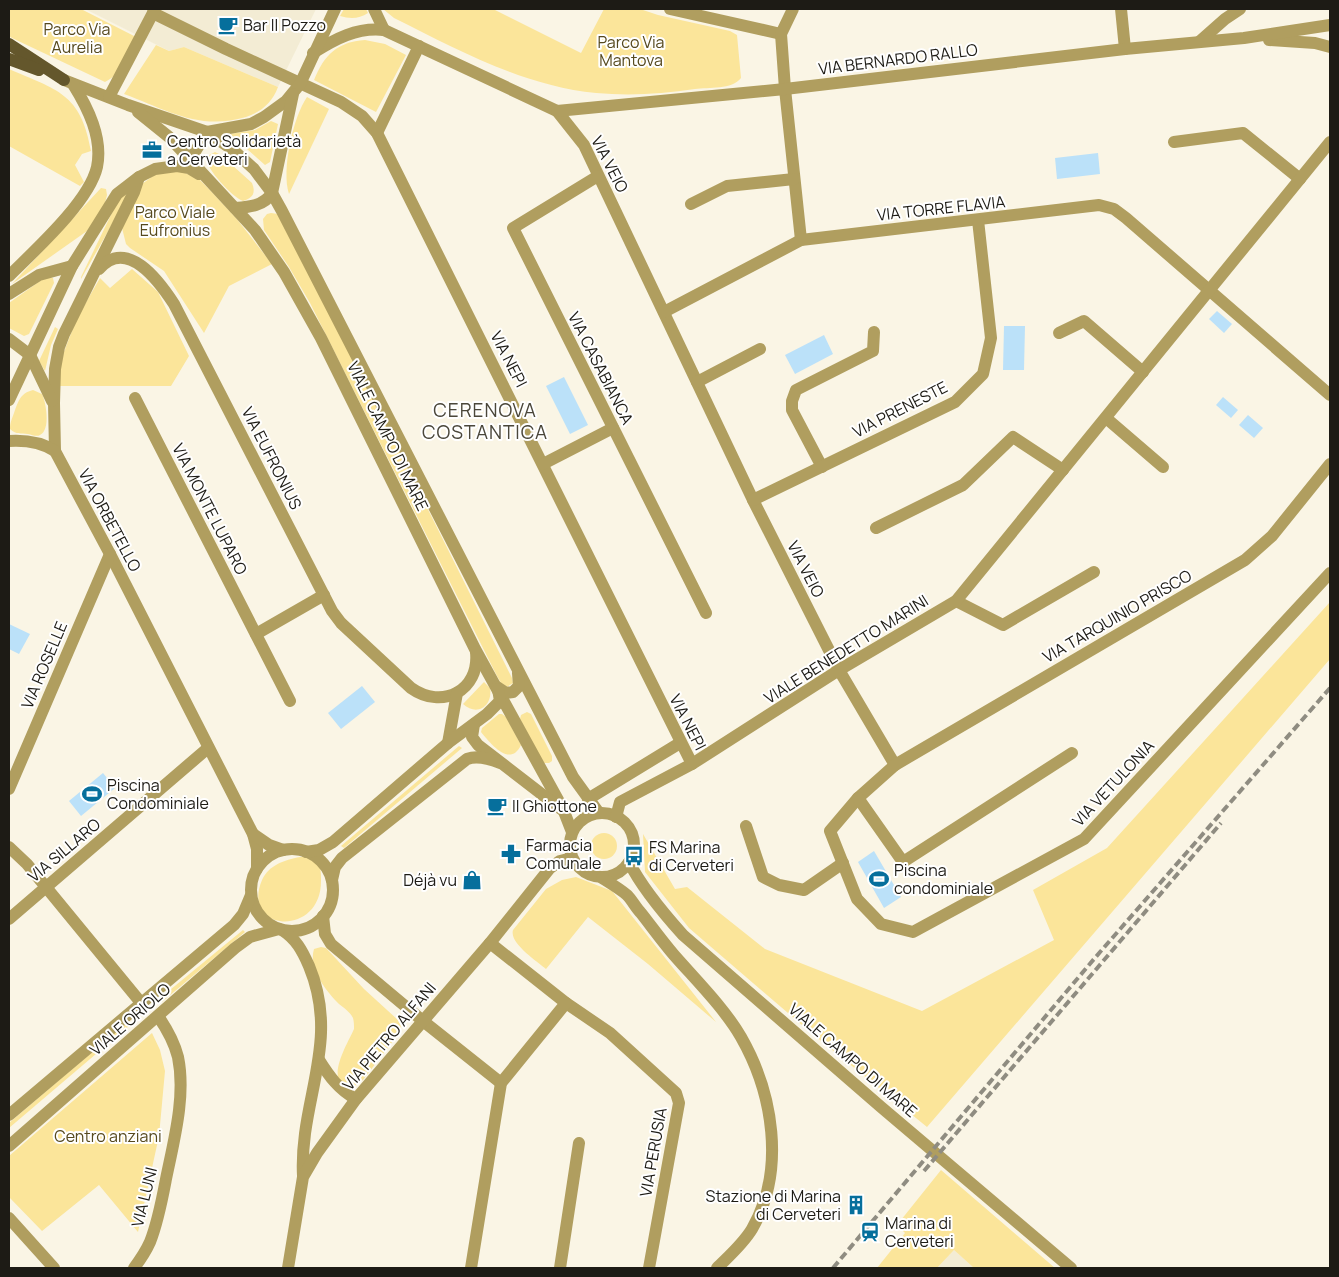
<svg xmlns="http://www.w3.org/2000/svg" width="1339" height="1277" viewBox="0 0 1339 1277" font-family="Manrope,sans-serif">
	<style>
		.built { fill: #f3ecd4 }
		.green { fill: #fbe59a }
		.water { fill: #bbe1f9 }
		.lines { fill: none; stroke-linecap: round; stroke-linejoin: round }
		.minor { stroke: #b09e5f; stroke-width: 12 }
		.major { stroke: #64572c; stroke-width: 12 }
		.rail { stroke: #8f8c81; stroke-width: 4; stroke-dasharray: 8 4; stroke-linecap: butt }
		.labels { text-anchor: middle; stroke-width: 4; stroke-linejoin: round; paint-order: stroke }
		.poi-label { font-size: 16px; fill: #1d1b15; stroke: #fff; text-anchor: start }
		.park-label { font-size: 16px; fill: #56491e; stroke: #fff }
		.street-label { font-size: 16px; fill: #1d1b15; stroke: #fff }
		.quarter-label { font-size: 19px; letter-spacing: 1px; fill: #4b473a; stroke: #fff }
	</style>
	<rect width="100%" height="100%" fill="#faf5e5"/>
	<g class="built">
		<polygon points="85,9 316,9 278,87 184,47 169,51"/>
		<polygon points="954,1250 974,1268 937,1268"/>
	</g>
	<g class="green">
		<path d="M9,9H81L136,37C128,53 122,74 105,82L12,38L9,36Z"/>
		<path d="M344,9H366L368,13C359,19 350,19 340,16Z"/>
		<path d="M383,9H493L581,53L604,9H640L658,15L730,31L737,35L741,78C732,90 709,87 695,89C662,94 629,96 596,93C524,86 458,50 394,18Z"/>
		<path d="M365,40L385,44L406,55L376,112L314,80C324,55 337,42 365,40Z"/>
		<path d="M156,45L169,51L184,47L278,87C272,103 261,112 246,117C199,131 167,110 124,94Z"/>
		<path d="M9,69C57,90 81,93 91,151L82,154L75,165L84,182L80,186L9,146Z"/>
		<path d="M307,97L329,109L289,194C281,171 293,117 307,97Z"/>
		<polygon points="271,121 278,124 270,162 265,165 230,134 255,130"/>
		<path d="M215,152L221,155L252,183C256,193 253,198 243,201C232,197 206,169 206,157Z"/>
		<polygon points="181,171 199,179 208,188 236,218 272,264 229,286 204,333 164,271 130,248 126,244 122,228 142,184 157,173"/>
		<polygon points="101,188 106,189 107,195 104,207 87,231 12,284"/>
		<polygon points="122,192 128,196 81,279 81,277"/>
		<polygon points="271,213 278,214 347,347 512,678 513,683 507,687 501,683 497,676 310,303 289,267 264,230 263,219 267,214"/>
		<polygon points="132,269 158,292 189,356 171,386 58,386 60,362 77,318 100,278 110,288"/>
		<polygon points="47,276 53,278 54,283 29,334 24,336 9,328 9,303"/>
		<polygon points="55,327 58,329 51,345 45,371 39,361"/>
		<path d="M33,390L42,394C46,402 51,430 40,435C37,437 32,435 28,434C20,433 17,435 10,429C10,422 12,419 14,413C18,402 20,393 33,390Z"/>
		<polygon points="1330,602 1330,659 927,1127 809,1031 689,928 645,872 643,834 675,889 687,887 765,949 922,1011 1054,940 1033,890 1107,848"/>
		<path d="M484,682L490,688C493,706 477,717 463,704Z"/>
		<polygon points="527,712 531,714 552,756 552,761 549,763 543,763 520,719 521,715"/>
		<path d="M499,714H502L506,717L521,745C510,768 491,744 481,732L482,728Z"/>
		<polygon points="459,746 462,748 344,848 341,846"/>
		<circle cx="604" cy="846" r="13"/>
		<path d="M300,857H313C321,863 321,872 321,881C321,938 240,932 262,880C269,865 284,860 300,857Z"/>
		<path d="M576,877L612,891L716,1022L648,964L588,917L546,969C537,961 509,943 513,930L546,889L562,880Z"/>
		<polygon points="243,930 245,932 162,1002 159,999"/>
		<path d="M321,947L326,948L364,989L398,1020C401,1025 402,1028 399,1033L363,1080L353,1087C321,1086 348,1043 354,1029C354,1025 354,1022 353,1018C350,1012 344,1008 339,1004C326,991 308,968 314,949Z"/>
		<polygon points="126,1023 130,1025 9,1128 9,1123"/>
		<polygon points="152,1033 160,1050 165,1071 159,1136 138,1232 99,1185 42,1231 9,1197 9,1156"/>
		<polygon points="941,1170 1055,1268 974,1268 954,1250 937,1268 877,1268 905,1233 897,1225"/>
	</g>
	<g class="water">
		<polygon points="1098,153 1100,174 1057,179 1055,158"/>
		<polygon points="1217,311 1232,324 1224,333 1209,319"/>
		<polygon points="1004,326 1025,326 1024,370 1003,370"/>
		<polygon points="824,335 833,354 795,374 785,355"/>
		<polygon points="564,377 588,425 570,434 546,386"/>
		<polygon points="1223,397 1238,410 1231,418 1216,405"/>
		<polygon points="1248,415 1263,428 1254,438 1239,425"/>
		<polygon points="9,624 30,634 19,654 9,649"/>
		<polygon points="362,686 375,702 341,729 328,713"/>
		<polygon points="103,773 115,788 81,816 69,801"/>
		<polygon points="874,851 901,897 884,908 858,862"/>
	</g>
	<g class="lines">
		<g class="minor">
			<polyline points="374,9 384,30"/>
			<polyline points="670,9 781,34"/>
			<polyline points="793,9 781,34 785,89 801,240"/>
			<polyline points="1121,9 1125,49"/>
			<polyline points="153,13 226,49 341,102 362,116 377,133 692,764"/>
			<polyline points="1269,40 1315,43 1330,47"/>
			<polyline points="1199,42 1225,19 1240,9"/>
			<path d="M313,53C335,39 357,27 384,30L557,111L584,145L753,500L839,670L895,765"/>
			<polyline points="64,80 128,105 207,132 232,149 254,169 272,193 282,211 573,777 599,813"/>
			<polyline points="109,97 155,9"/>
			<polyline points="557,111 785,89 1125,49 1244,38 1330,25"/>
			<polyline points="138,112 169,137 255,230 284,272 321,338 475,649 563,809 572,832"/>
			<polyline points="207,132 251,124 264,117 286,101 300,84 335,9"/>
			<polyline points="377,133 419,46"/>
			<polyline points="1174,142 1243,133 1300,179"/>
			<polyline points="190,160 207,132"/>
			<polyline points="598,176 513,228 706,613"/>
			<polyline points="139,177 134,192 64,334 59,347 55,369 54,403 55,451 110,554 253,834 257,849 257,869"/>
			<polyline points="691,204 727,186 794,179"/>
			<path d="M235,208C249,207 264,206 272,193L293,94"/>
			<path d="M99,269C127,237 159,281 174,304L332,611L341,623L411,688C442,710 480,691 476,652"/>
			<path d="M9,276C34,251 89,202 97,167C103,138 88,108 73,84"/>
			<polyline points="9,294 39,275 72,266"/>
			<polyline points="664,312 801,240 1099,205 1114,209 1126,218 1330,395"/>
			<polyline points="1059,333 1084,321 1143,372"/>
			<polyline points="9,339 30,355 52,401"/>
			<polyline points="697,382 760,349"/>
			<polyline points="135,398 290,701"/>
			<polyline points="9,400 72,266 117,194 139,177 155,169 177,166 189,168 199,174"/>
			<polyline points="1106,418 1163,467"/>
			<path d="M9,441C25,440 41,442 55,451"/>
			<polyline points="543,464 613,428"/>
			<polyline points="1330,464 1272,536 1245,560 895,765 858,798 830,831 857,899 881,924 913,932 1084,839 1330,573"/>
			<polyline points="822,467 792,410 792,401 796,390 873,351 874,332"/>
			<polyline points="753,500 955,402 983,374 991,338 978,220"/>
			<polyline points="876,528 963,485 1013,437 1063,470"/>
			<polyline points="956,601 1003,625 1094,572"/>
			<polyline points="256,634 324,595"/>
			<polyline points="497,687 506,693 513,692 519,686 518,673"/>
			<polyline points="474,724 472,737 478,745 561,809"/>
			<polyline points="448,743 457,693"/>
			<polyline points="9,789 110,554"/>
			<polyline points="858,798 903,862 1072,753"/>
			<polyline points="588,799 680,743"/>
			<circle cx="602" cy="845" r="32"/>
			<polyline points="616,817 620,802 692,764 839,670 956,601 1330,142"/>
			<polyline points="746,826 763,877 779,885 804,890 843,863"/>
			<polyline points="253,834 269,845 283,850"/>
			<polyline points="9,847 27,864 142,1004"/>
			<circle cx="292" cy="890" r="41"/>
			<polyline points="306,852 319,850 333,842 448,743 487,714 500,701 498,689"/>
			<path d="M629,862C641,886 665,915 683,935L881,1107L1071,1268"/>
			<path d="M602,878C610,883 620,889 627,895C632,900 636,908 641,913C652,927 662,941 674,955C695,979 725,1009 741,1037C773,1093 786,1170 752,1229C743,1244 729,1256 717,1268"/>
			<path d="M332,880L335,867L342,858L467,759C478,755 490,759 500,763"/>
			<polyline points="323,916 325,934 331,944 423,1021 501,1083"/>
			<polyline points="9,919 208,748"/>
			<path d="M282,930C296,939 302,950 309,966C341,1043 299,1100 303,1176"/>
			<polyline points="566,1003 610,1033 676,1093 679,1103 649,1268"/>
			<path d="M319,1060C329,1076 339,1090 356,1099"/>
			<polyline points="9,1115 234,925 243,914 251,895"/>
			<polyline points="9,1146 235,948 250,937 279,929"/>
			<polyline points="9,1218 54,1268"/>
			<path d="M134,1268C140,1260 146,1251 150,1242C158,1222 162,1200 166,1179C174,1140 186,1096 178,1057C174,1041 167,1029 158,1016"/>
			<polyline points="288,1268 303,1177 317,1153 356,1099 490,943 550,868 560,861 572,858"/>
			<polyline points="471,1268 501,1083 566,1003 490,943"/>
			<polyline points="560,1268 579,1143"/>
		</g>
		<g class="major">
			<polyline points="9,44 64,80"/>
			<polyline points="9,59 39,70"/>
		</g>
		<g class="rail">
			<polyline points="924,1171 1221,823"/>
			<polyline points="833,1268 1094,959 1330,688"/>
		</g>
	</g>
	<defs>
		<symbol id="cafe-bare" viewBox="-9 -9 18 18"><path d="M-5.5-4.5H6V0H3Q3 3.5 0 3.5H-2.5Q-5.5 3.5-5.5 0ZM3-3.2v2h1.7v-2ZM-6 4.5H4V6H-6Z" fill="#066f9c" stroke="#fff" stroke-width="2.5" paint-order="stroke"/></symbol>
		<symbol id="office-bare" viewBox="-9 -9 18 18"><path d="M-6-3h4V-5.5h4V-3h4V5H-6ZM-1-4.5V-3h2v-1.5ZM-6 0V1H6V0Z" fill="#066f9c" stroke="#fff" stroke-width="2.5" paint-order="stroke"/></symbol>
		<symbol id="stadium-bare" viewBox="-9 -9 18 18"><path d="M0-5a6.5 5 0 1 0 0 10a6.5 5 0 1 0 0-10ZM-3.5-1.8h7v3.6h-7Z" fill="#066f9c" stroke="#fff" stroke-width="2.5" paint-order="stroke"/></symbol>
		<symbol id="pharmacy-bare" viewBox="-9 -9 18 18"><path d="M-2-6h4v4h4v4h-4v4h-4v-4h-4v-4h4Z" fill="#066f9c" stroke="#fff" stroke-width="2.5" paint-order="stroke"/></symbol>
		<symbol id="bus-bare" viewBox="-9 -9 18 18"><path d="M-5-6H5V4H4V6H2V4H-2V6H-4V4H-5ZM-3.5-4V0h7V-4ZM-3.5 1.2v1.5H-2V1.2ZM2 1.2v1.5H3.5V1.2Z" fill="#066f9c" stroke="#fff" stroke-width="2.5" paint-order="stroke"/></symbol>
		<symbol id="shop-bare" viewBox="-9 -9 18 18"><path d="M-5-2.5h2.3a2.7 3.5 0 0 1 5.4 0H5L5.5 6h-11ZM-1.5-2.5h3a1.5 2.3 0 0 0-3 0Z" fill="#066f9c" stroke="#fff" stroke-width="2.5" paint-order="stroke"/></symbol>
		<symbol id="building-bare" viewBox="-9 -9 18 18"><path d="M-4-6H4V6H1V3H-1V6H-4ZM-2.5-4.3h1.7v1.8h-1.7ZM.8-4.3h1.7v1.8H.8ZM-2.5-1h1.7V.8h-1.7ZM.8-1h1.7V.8H.8Z" fill="#066f9c" stroke="#fff" stroke-width="2.5" paint-order="stroke"/></symbol>
		<symbol id="station-bare" viewBox="-9 -9 18 18"><path d="M-3-6H3Q5-6 5-4V2Q5 4 3 4L4.5 6H3L1.5 4h-3L-3 6H-4.5L-3 4Q-5 4-5 2V-4Q-5-6-3-6ZM-3.5-4v3h7v-3ZM-3.5 1v1.5H-2V1ZM2 1v1.5H3.5V1Z" fill="#066f9c" stroke="#fff" stroke-width="2.5" paint-order="stroke"/></symbol>
	</defs>
	<g fill-rule="evenodd">
		<use href="#cafe-bare" x="214" y="11" width="28" height="28"/>
		<use href="#office-bare" x="138" y="136" width="28" height="28"/>
		<use href="#stadium-bare" x="78" y="780" width="28" height="28"/>
		<use href="#cafe-bare" x="483" y="792" width="28" height="28"/>
		<use href="#pharmacy-bare" x="497" y="840" width="28" height="28"/>
		<use href="#bus-bare" x="620" y="842" width="28" height="28"/>
		<use href="#stadium-bare" x="865" y="865" width="28" height="28"/>
		<use href="#shop-bare" x="458" y="866" width="28" height="28"/>
		<use href="#building-bare" x="842" y="1191" width="28" height="28"/>
		<use href="#station-bare" x="856" y="1218" width="28" height="28"/>
	</g>
	<g class="labels">
		<g class="poi-label">
			<text x="243" y="31">Bar Il Pozzo</text>
			<text x="167" y="147">Centro Solidarietà<tspan x="167" dy="18">a Cerveteri</tspan></text>
			<text x="107" y="791">Piscina<tspan x="107" dy="18">Condominiale</tspan></text>
			<text x="512" y="812">Il Ghiottone</text>
			<text x="526" y="851">Farmacia<tspan x="526" dy="18">Comunale</tspan></text>
			<text x="649" y="853">FS Marina<tspan x="649" dy="18">di Cerveteri</tspan></text>
			<text x="894" y="876">Piscina<tspan x="894" dy="18">condominiale</tspan></text>
			<text x="457" y="886" text-anchor="end">Déjà vu</text>
			<text x="841" y="1202" text-anchor="end">Stazione di Marina<tspan x="841" dy="18">di Cerveteri</tspan></text>
			<text x="885" y="1229">Marina di<tspan x="885" dy="18">Cerveteri</tspan></text>
		</g>
		<g class="park-label">
			<text x="77" y="35">Parco Via<tspan x="77" dy="18">Aurelia</tspan></text>
			<text x="631" y="48">Parco Via<tspan x="631" dy="18">Mantova</tspan></text>
			<text x="175" y="218">Parco Viale<tspan x="175" dy="18">Eufronius</tspan></text>
			<text x="108" y="1142">Centro anziani</text>
		</g>
		<g class="street-label">
			<text transform="translate(898 59) rotate(-7)" y="6">VIA BERNARDO RALLO</text>
			<text transform="translate(610 164) rotate(63)" y="6">VIA VEIO</text>
			<text transform="translate(941 208) rotate(-6)" y="6">VIA TORRE FLAVIA</text>
			<text transform="translate(509 359) rotate(63)" y="6">VIA NEPI</text>
			<text transform="translate(601 368) rotate(63)" y="6">VIA CASABIANCA</text>
			<text transform="translate(900 409) rotate(-27)" y="6">VIA PRENESTE</text>
			<text transform="translate(388 436) rotate(64)" y="6">VIALE CAMPO DI MARE</text>
			<text transform="translate(272 458) rotate(63)" y="6">VIA EUFRONIUS</text>
			<text transform="translate(210 509) rotate(63)" y="6">VIA MONTE LUPARO</text>
			<text transform="translate(110 520) rotate(62)" y="6">VIA ORBETELLO</text>
			<text transform="translate(806 569) rotate(63)" y="6">VIA VEIO</text>
			<text transform="translate(1117 616) rotate(-30)" y="6">VIA TARQUINIO PRISCO</text>
			<text transform="translate(846 649) rotate(-32)" y="6">VIALE BENEDETTO MARINI</text>
			<text transform="translate(44 665) rotate(-67)" y="6">VIA ROSELLE</text>
			<text transform="translate(688 722) rotate(63)" y="6">VIA NEPI</text>
			<text transform="translate(1113 783) rotate(-47)" y="6">VIA VETULONIA</text>
			<text transform="translate(64 850) rotate(-40)" y="6">VIA SILLARO</text>
			<text transform="translate(130 1019) rotate(-41)" y="6">VIALE ORIOLO</text>
			<text transform="translate(389 1036) rotate(-50)" y="6">VIA PIETRO ALFANI</text>
			<text transform="translate(853 1060) rotate(41)" y="6">VIALE CAMPO DI MARE</text>
			<text transform="translate(653 1152) rotate(-80)" y="6">VIA PERUSIA</text>
			<text transform="translate(144 1197) rotate(-76)" y="6">VIA LUNI</text>
		</g>
		<g class="quarter-label">
			<text x="485" y="417">CERENOVA<tspan x="485" dy="22">COSTANTICA</tspan></text>
		</g>
	</g>
	<rect width="1339" height="1277" fill="none" stroke="#1d1b15" stroke-width="20"/>
</svg>
